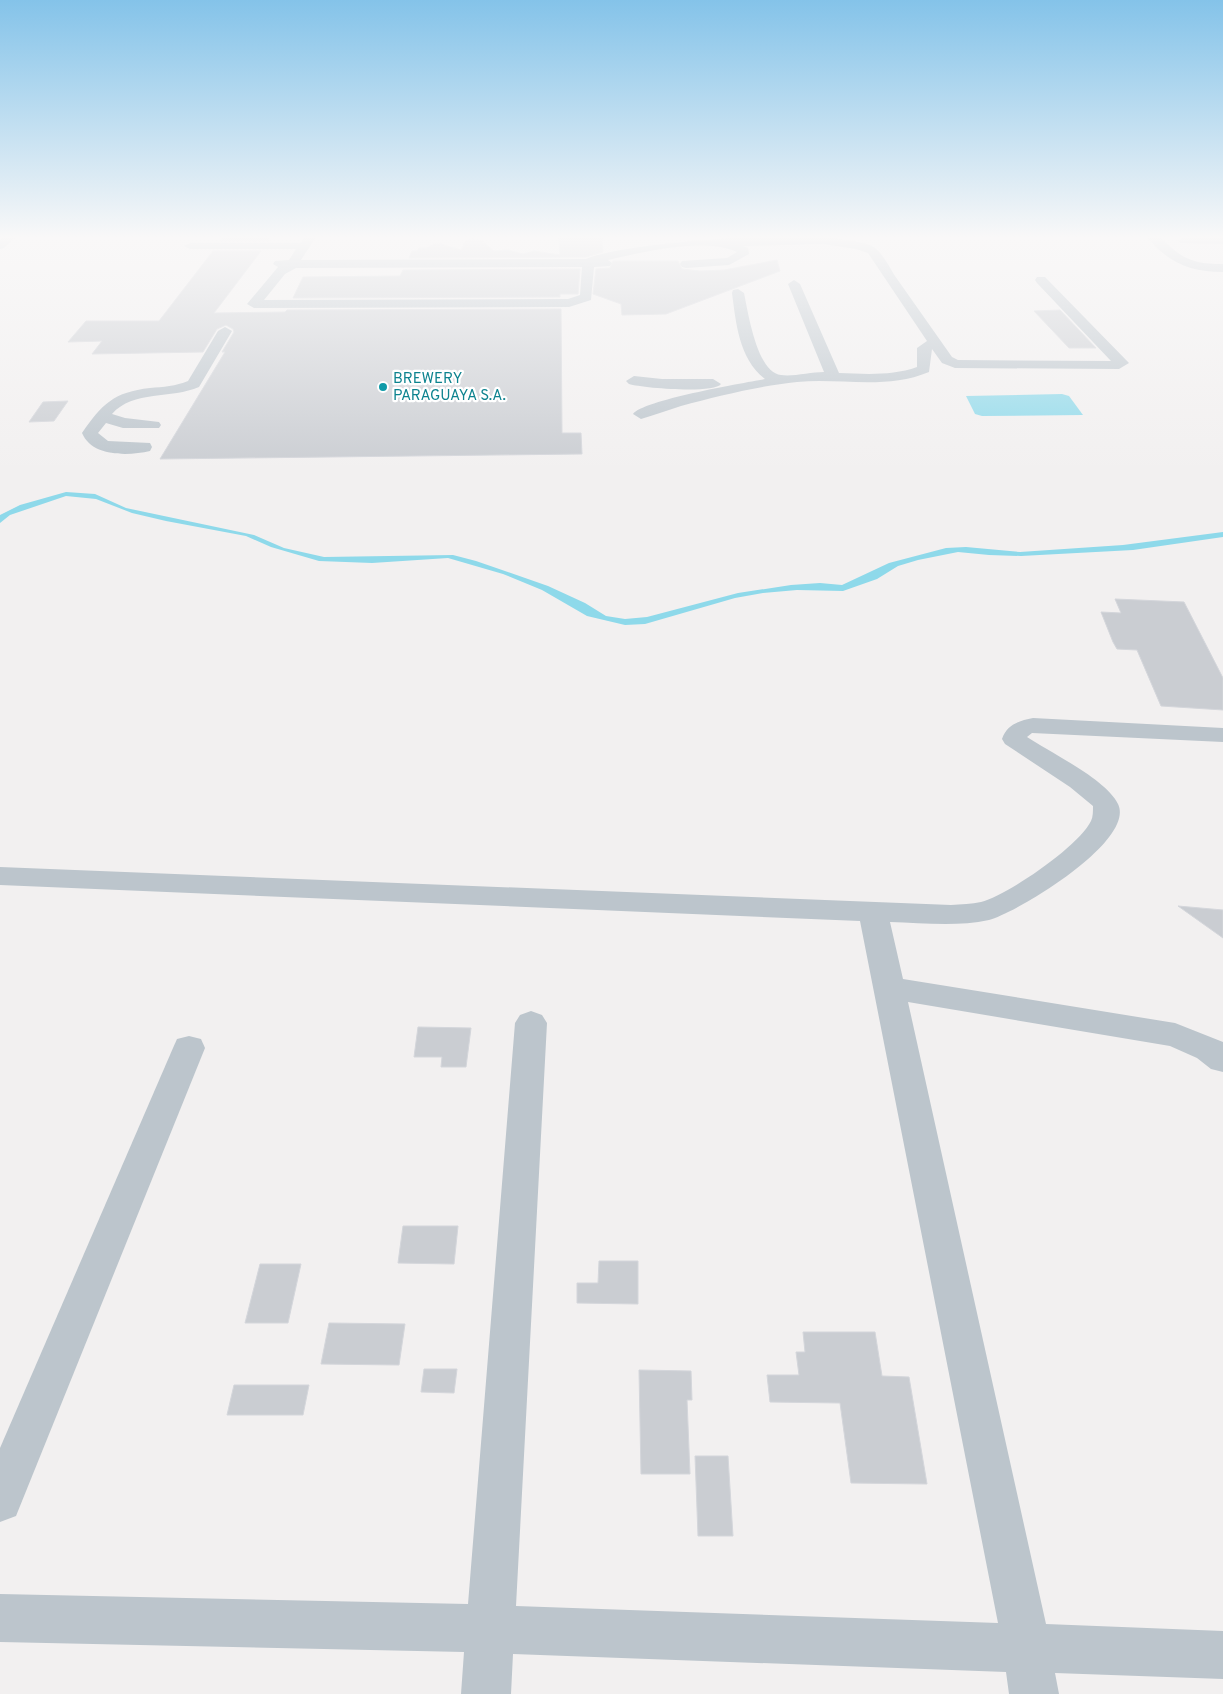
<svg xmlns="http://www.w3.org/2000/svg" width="1223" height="1694" viewBox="0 0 1223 1694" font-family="Overpass,sans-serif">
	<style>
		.water { fill: #8ed9ea }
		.building { fill: #cacdd2; stroke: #d4d6db }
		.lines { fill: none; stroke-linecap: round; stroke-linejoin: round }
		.minor { fill: #bcc5cc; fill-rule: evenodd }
		.culture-dot { fill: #0f9aa8; stroke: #fff; stroke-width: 2 }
		.labels { text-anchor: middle; stroke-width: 4.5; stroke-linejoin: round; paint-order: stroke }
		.far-culture-label { font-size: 15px; fill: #0d838f; stroke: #fff; text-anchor: start }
	</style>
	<rect width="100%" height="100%" fill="#f2f0f0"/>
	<g class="water">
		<polygon points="1062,394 1069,396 1083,415 982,416 975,414 966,396"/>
		<polygon points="66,492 95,494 126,508 254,535 284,548 324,557 453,555 476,561 548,586 585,603 606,616 625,619 647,617 738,593 791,585 820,583 842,585 889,563 946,548 966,547 1020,552 1123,545 1223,532 1223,537 1133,550 1021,556 989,555 958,552 918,560 898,566 877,579 843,591 797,590 763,593 735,598 645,624 625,625 587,616 542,590 503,574 448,558 372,563 319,561 271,547 246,536 166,521 132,513 96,499 66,496 10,515 0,523 0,515 20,505"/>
	</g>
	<g class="building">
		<polygon points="223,237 271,237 268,241 220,241"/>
		<polygon points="559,237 602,237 603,252 586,257 409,258 412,251 417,251 419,248 427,248 433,244 441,244 461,250 466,240 473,239 481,240 494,251 508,250 523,254 534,251 560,255"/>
		<polygon points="213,251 261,251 214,313 285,312 287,310 561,309 562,433 581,433 582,454 160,459 225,352 222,352 234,332 233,329 226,325 217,329 203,352 92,354 102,341 68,342 86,321 159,321"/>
		<polygon points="777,260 780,271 666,314 622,315 621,304 593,294 596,269 610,268 613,261 678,261 682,269 700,271 724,270"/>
		<polygon points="580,269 578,294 560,294 560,297 293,298 303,277 400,276 403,270"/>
		<polygon points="1060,310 1096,348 1069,348 1034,311"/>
		<polygon points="68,401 54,421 29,422 43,402"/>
		<polygon points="1115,599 1184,602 1223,678 1223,710 1161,706 1137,650 1117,649 1113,642 1101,612 1121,613"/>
		<polygon points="1178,906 1223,910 1223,938"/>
		<polygon points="418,1027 471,1028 466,1067 441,1067 442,1057 414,1057"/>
		<polygon points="403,1226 458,1226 454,1264 398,1263"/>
		<polygon points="599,1261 638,1261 638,1304 577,1303 577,1283 598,1283"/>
		<polygon points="260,1264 301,1264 288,1323 245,1323"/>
		<polygon points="329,1323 405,1324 399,1365 321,1364"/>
		<polygon points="803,1332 875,1332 882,1376 909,1377 927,1484 851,1483 840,1403 770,1402 767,1375 799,1375 796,1352 805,1352"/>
		<polygon points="424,1369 457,1369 454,1393 421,1392"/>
		<polygon points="639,1370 691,1371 692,1400 687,1400 690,1474 641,1474"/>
		<polygon points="234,1385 309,1385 303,1415 227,1415"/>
		<polygon points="695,1456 728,1456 733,1536 698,1536"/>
	</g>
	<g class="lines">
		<g class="minor">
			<polygon points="3,237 16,237 4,248 0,249 0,240"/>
			<path d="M304,237H316L301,260L586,259C624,241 842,225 875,248C883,254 890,268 895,276C914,303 933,330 952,357L958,360L1111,361L1037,283L1035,280L1037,277H1045L1129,363L1119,369L955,368L942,363L932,349L929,372C886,390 842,378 797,382C759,386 718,396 681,406C668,410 655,415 641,419L633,414C643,400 743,383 765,379C739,359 736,323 732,293L733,290L738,289L744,293C748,312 757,373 781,375C792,377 811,372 824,372L788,284L794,280L800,284L839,373C865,374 892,376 917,367V348L927,341L868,253L856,249L823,244L743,246L748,248L749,254L729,265L686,268L682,267L680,264L682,261L727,258L737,252C703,237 644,252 608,260L612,263L610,266L594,267L591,300L569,307L254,308L247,304L278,267L273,264L275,261L289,260L296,249H190L184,246L190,243H301ZM582,267L580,295L568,299L264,300L285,274L296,268Z"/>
			<path d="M1147,237H1160C1182,259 1192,264 1223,264V272C1191,272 1168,263 1147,237Z"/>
			<polygon points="1184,238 1223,238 1223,244 1180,243 1178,241"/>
			<path d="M225,327L232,331L199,387C172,399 133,390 112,414L125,418L159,422L161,425L159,428H123L106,423L98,433L108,441L150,443L152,447L150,451C128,456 92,457 82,433C102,404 114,392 150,388C163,387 176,386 188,381L218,331Z"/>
			<path d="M634,376L662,379H713L721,384C714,394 642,388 629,384L626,381Z"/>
			<path d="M1033,718L1223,728V742L1032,733L1027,737C1051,753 1106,779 1118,804C1136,841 1018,912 989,920C957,927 923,923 890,922L903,979L1175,1023L1223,1042V1072L1211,1069L1197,1058L1170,1046L908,1002L1046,1624L1223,1631V1679L1055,1673L1059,1694H1009L1006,1672L513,1654L511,1694H461L464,1652L0,1642V1594L468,1604L515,1023L520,1015L531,1011L542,1015L547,1023L516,1606L998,1623L860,921L0,885V867L951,905C961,904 972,904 981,902C1008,895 1079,846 1091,821C1093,817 1093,811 1093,806L1070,787L1005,744L1002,739C1007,724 1019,721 1033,718Z"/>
			<polygon points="189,1036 201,1039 205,1048 16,1516 0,1522 0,1448 173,1048 177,1039"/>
		</g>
	</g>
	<linearGradient id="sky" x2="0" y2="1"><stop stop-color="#84c3e9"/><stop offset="0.5" stop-color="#f9f8f8"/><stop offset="1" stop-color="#f9f8f8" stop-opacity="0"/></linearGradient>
	<rect width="1223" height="474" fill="url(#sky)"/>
	<circle class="culture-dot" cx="383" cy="387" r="5"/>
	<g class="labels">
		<g class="far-culture-label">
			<text x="393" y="383">BREWERY<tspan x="393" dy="17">PARAGUAYA S.A.</tspan></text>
		</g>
	</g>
</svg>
